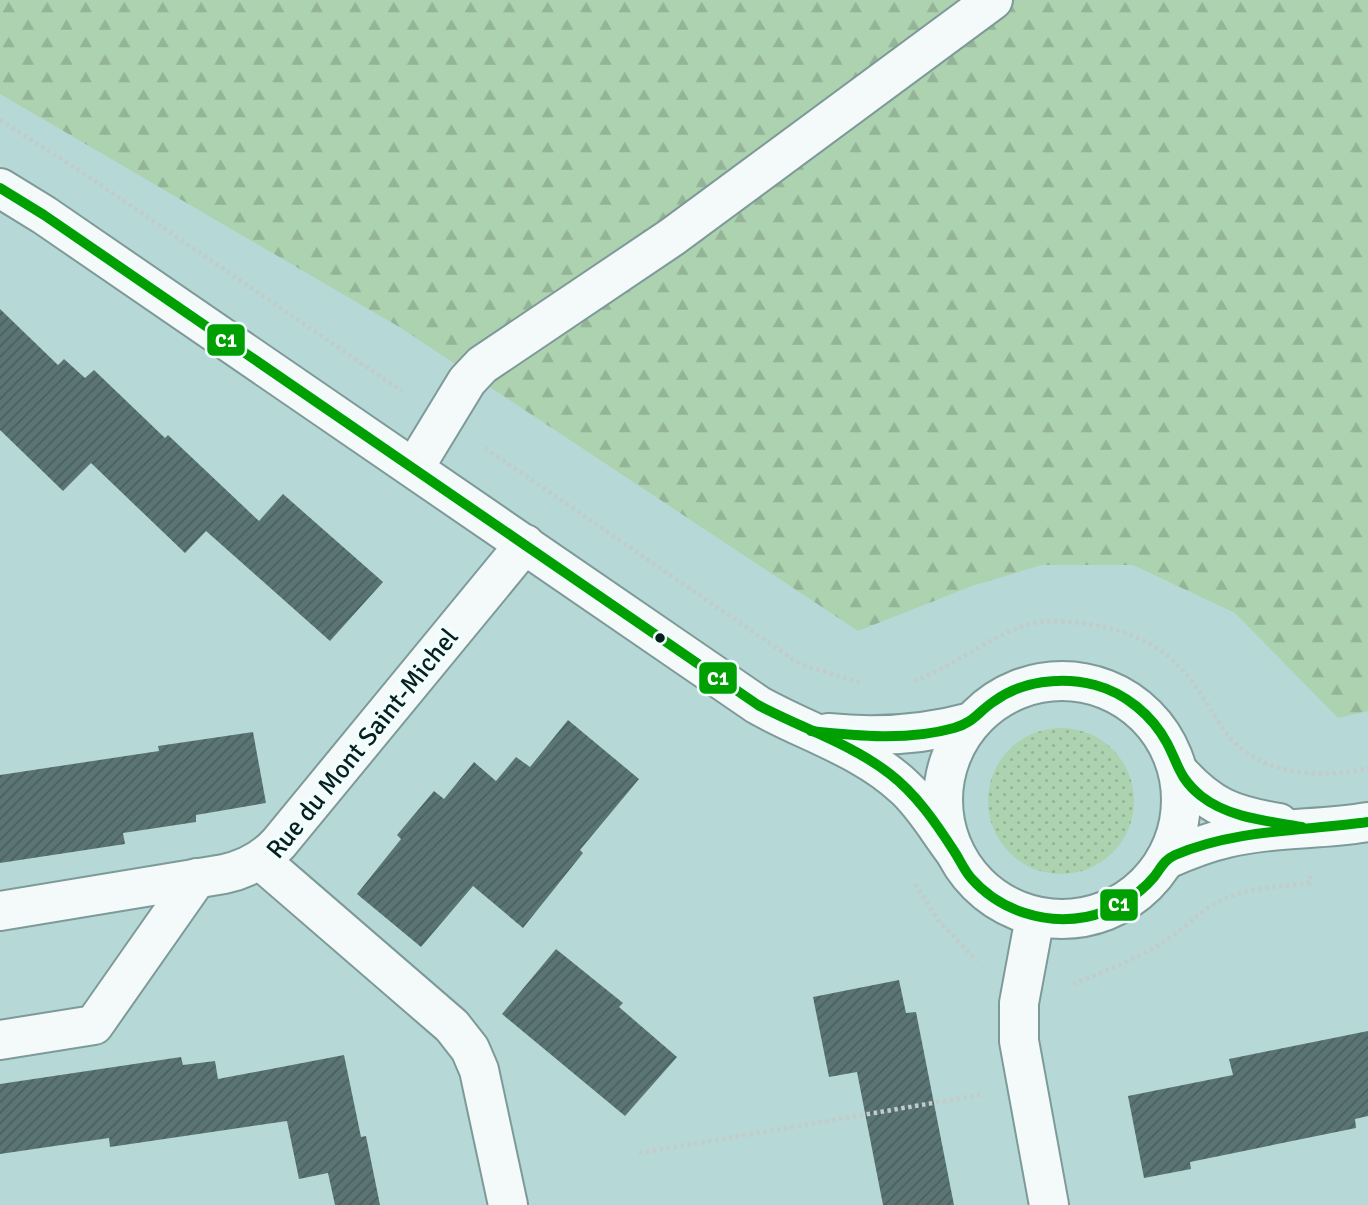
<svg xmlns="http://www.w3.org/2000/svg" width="1368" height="1205" viewBox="0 0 1368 1205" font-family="Signika,sans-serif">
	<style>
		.grass { fill: url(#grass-dots) }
		.forest { fill: url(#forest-firs) }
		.building { fill: url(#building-hatch) }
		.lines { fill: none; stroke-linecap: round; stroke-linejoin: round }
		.minor-casing { stroke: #7d9a99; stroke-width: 42 }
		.path { stroke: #c1cccb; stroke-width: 4.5; stroke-dasharray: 3.5 3.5; stroke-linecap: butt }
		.minor { stroke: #f4f9f9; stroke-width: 38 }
		.bus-1-casing { stroke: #f2fefe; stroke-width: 16 }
		.bus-1 { stroke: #00a003; stroke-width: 10 }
		.bus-dot { fill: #05201f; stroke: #f2fefe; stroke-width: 2.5 }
		.labels { text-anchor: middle; stroke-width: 7; stroke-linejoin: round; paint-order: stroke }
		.street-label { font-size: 26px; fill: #05201f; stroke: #f2fefe }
		.line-badge { stroke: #f2fefe; stroke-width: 2.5 }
		.badge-label { font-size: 19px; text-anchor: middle; font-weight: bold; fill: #fff }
	</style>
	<defs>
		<pattern id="grass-dots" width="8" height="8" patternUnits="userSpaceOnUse" patternTransform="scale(1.75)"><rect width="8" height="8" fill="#add2af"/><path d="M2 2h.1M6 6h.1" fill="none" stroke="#93b496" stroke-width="1.8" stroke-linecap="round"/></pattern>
		<pattern id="forest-firs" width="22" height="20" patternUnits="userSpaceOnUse" patternTransform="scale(1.75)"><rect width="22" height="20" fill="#add2af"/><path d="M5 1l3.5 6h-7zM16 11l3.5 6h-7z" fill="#93b496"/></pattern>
		<pattern id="building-hatch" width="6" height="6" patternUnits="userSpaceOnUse" patternTransform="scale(1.75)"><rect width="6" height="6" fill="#5b7574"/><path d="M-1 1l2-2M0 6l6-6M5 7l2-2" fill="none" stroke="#49605f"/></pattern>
	</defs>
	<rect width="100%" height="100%" fill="#b6d9d8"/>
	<circle class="grass" cx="1061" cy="801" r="73"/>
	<polygon class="forest" points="0,0 1368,0 1368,711 1338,718 1235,613 1133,565 1042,565 972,586 858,631 401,328 0,94"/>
	<g class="building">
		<polygon points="0,309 58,365 64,359 85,378 94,370 165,438 168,435 259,521 283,494 383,582 330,641 206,531 185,553 91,463 63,491 0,430"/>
		<polygon points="568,720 639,779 580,850 583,853 523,928 473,886 421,947 357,894 401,839 397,835 434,791 444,799 474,762 496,781 516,757 530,767"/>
		<polygon points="253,732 266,803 196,815 196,822 123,833 125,844 0,863 0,775 159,751 158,746"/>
		<polygon points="556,949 623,1003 619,1007 677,1057 625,1116 502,1014"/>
		<polygon points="899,980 906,1013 916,1012 954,1205 883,1205 857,1072 829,1077 813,997"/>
		<polygon points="1368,1031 1368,1116 1355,1119 1356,1128 1190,1162 1191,1169 1144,1178 1128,1096 1233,1075 1229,1059"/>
		<polygon points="344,1055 361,1137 366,1136 380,1205 335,1205 328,1173 299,1179 287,1121 110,1147 109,1138 0,1154 0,1084 181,1057 183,1065 215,1061 218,1079"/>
	</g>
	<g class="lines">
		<defs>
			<g id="minor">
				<path d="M0,188L44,215L758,705C806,732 864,749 904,787C924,805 938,830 954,851"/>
				<polyline points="414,468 467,381 482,365 672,237 993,0"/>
				<circle cx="1062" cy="800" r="119"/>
				<path d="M828,733C877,738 923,735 971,722"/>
				<path d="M1178,771C1210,807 1232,815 1279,823"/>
				<polyline points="260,860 452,1026 470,1049 479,1070 508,1205"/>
				<path d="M1165,860C1185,851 1205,843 1227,838C1273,827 1321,830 1368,822"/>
				<path d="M0,911L224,874C246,869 264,860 279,843L525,544"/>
				<polyline points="1035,917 1019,1003 1019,1041 1049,1205"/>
				<polyline points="0,1040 94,1025 197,878"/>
			</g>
		</defs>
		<use href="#minor" class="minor-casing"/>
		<g class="path">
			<polyline points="0,120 83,173 402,391"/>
			<polyline points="485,448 800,664 861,683"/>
			<path d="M914,681C957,666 993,631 1039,622C1053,620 1067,622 1081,623C1128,629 1166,645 1194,684C1209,704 1221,732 1241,748C1274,776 1327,778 1368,768"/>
			<polyline points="915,884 938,920 977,961"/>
			<path d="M1073,984C1103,972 1137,959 1165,941C1188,926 1204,906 1231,896C1256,887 1284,886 1310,883V875"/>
			<polyline points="639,1153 980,1095"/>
		</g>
		<use href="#minor" class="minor"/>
		<defs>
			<g id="bus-1">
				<path d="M0,188L44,215L758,705C801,728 850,743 890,774C916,794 936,823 954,851C960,860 964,870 971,878C999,910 1044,925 1086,917C1111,912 1137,897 1154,877C1161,868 1164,860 1175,855C1235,829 1304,831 1368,822"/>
				<path d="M811,731C857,736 908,741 954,728C974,722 977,713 993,702C1021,681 1061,676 1095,685C1125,693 1152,715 1167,743C1179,766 1179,778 1201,796C1229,818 1268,821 1302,827"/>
			</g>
		</defs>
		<use href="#bus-1" class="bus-1-casing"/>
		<use href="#bus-1" class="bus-1"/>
	</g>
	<circle class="bus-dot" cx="660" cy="638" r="6"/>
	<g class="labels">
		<g class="street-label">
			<text transform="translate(362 743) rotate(-51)" y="9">Rue du Mont Saint-Michel</text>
		</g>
	</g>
	<g class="line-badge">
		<rect x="206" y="323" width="40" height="34" rx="7" fill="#00a003"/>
		<rect x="698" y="661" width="40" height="34" rx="7" fill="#00a003"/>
		<rect x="1099" y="888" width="40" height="34" rx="7" fill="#00a003"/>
	</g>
	<g class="badge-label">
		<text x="226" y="347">C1</text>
		<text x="718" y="685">C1</text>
		<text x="1119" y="911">C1</text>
	</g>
</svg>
